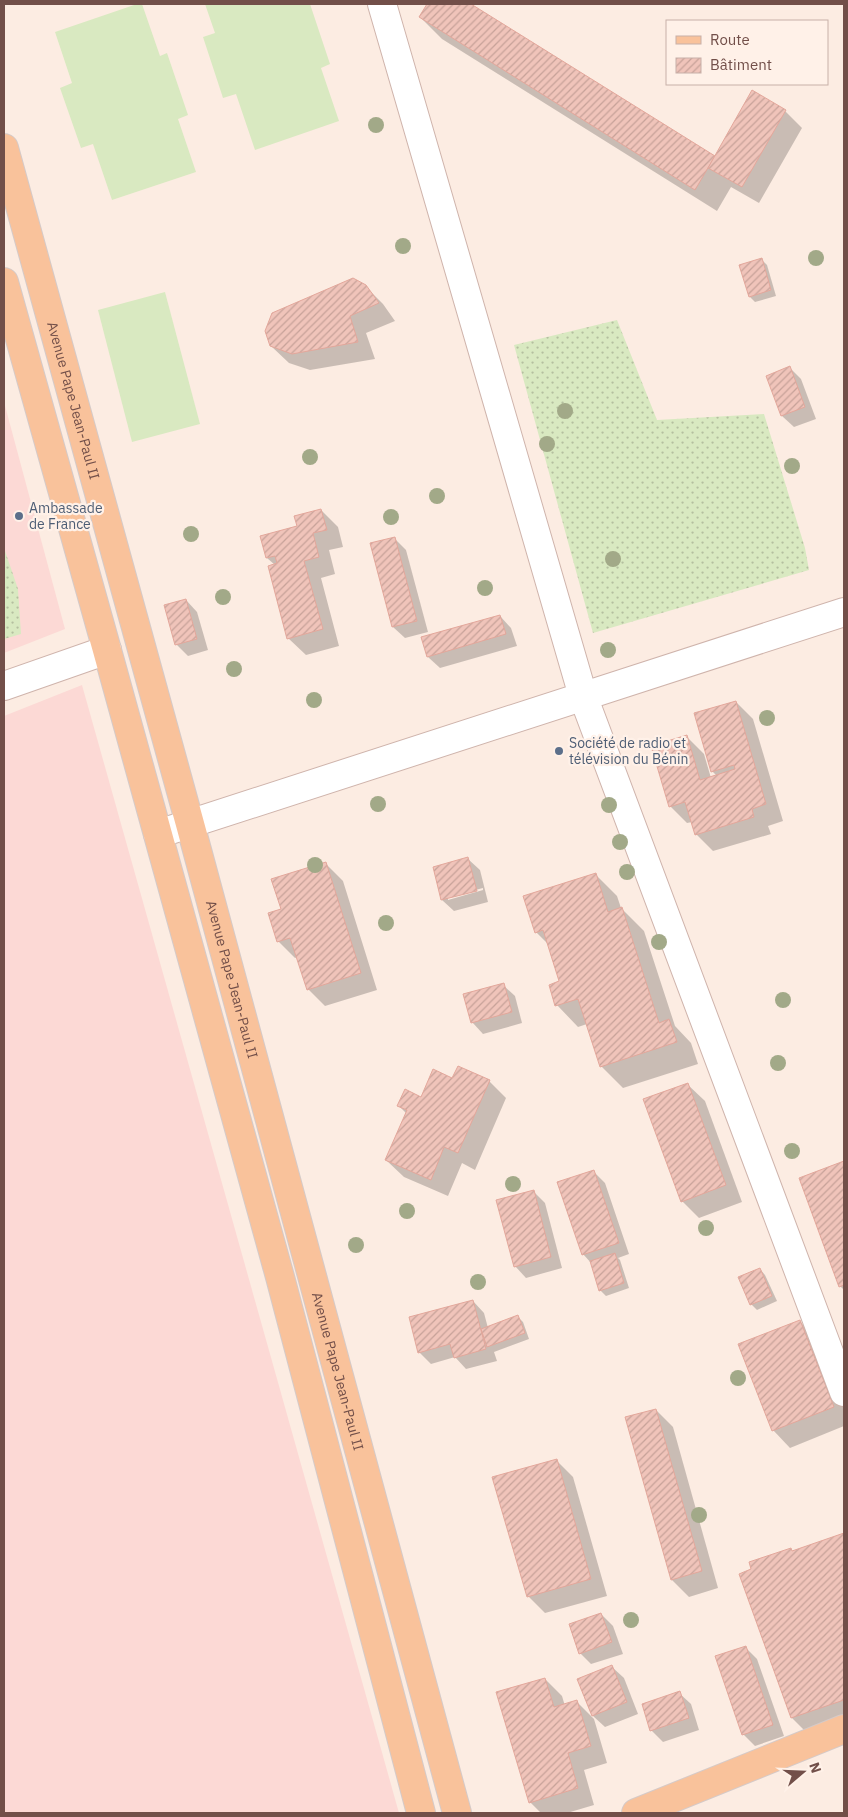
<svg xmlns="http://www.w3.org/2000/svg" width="848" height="1817" viewBox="0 0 848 1817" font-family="'IBM Plex Sans',sans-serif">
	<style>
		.commercial { fill: #fcd9d5 }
		.garden { fill: url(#garden-dots) }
		.pitch { fill: #d9e9c1 }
		.shadow { fill: #0003; fill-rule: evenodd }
		.building { fill: url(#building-hatch); stroke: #e3a79b }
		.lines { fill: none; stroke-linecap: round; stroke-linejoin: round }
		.minor-casing { stroke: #cfb4ac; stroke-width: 30 }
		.primary-casing { stroke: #d5cac8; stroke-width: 30 }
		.minor { stroke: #fff; stroke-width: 28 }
		.primary { stroke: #f9c29b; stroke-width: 28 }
		.tree { fill: #a2a988 }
		.service-dot { fill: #5c6f8a; stroke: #fff1e8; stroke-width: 2 }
		.labels { text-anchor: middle; stroke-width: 4.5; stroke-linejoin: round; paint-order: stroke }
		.street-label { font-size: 14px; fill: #724f49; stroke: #fff1e8 }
		.service-label { font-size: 14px; fill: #4e5e75; stroke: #fff1e8; text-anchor: start }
	</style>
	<defs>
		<pattern id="garden-dots" width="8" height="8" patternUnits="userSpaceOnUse" patternTransform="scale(1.25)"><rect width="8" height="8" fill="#d9e9c1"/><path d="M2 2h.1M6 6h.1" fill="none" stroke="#b4bf9f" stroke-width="1.8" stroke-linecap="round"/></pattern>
		<pattern id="building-hatch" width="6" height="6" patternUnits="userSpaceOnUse" patternTransform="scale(1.25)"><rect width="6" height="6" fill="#f0c4ba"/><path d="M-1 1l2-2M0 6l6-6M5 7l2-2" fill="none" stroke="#c7a299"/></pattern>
	</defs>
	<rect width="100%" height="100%" fill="#fcece2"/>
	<g class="commercial">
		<polygon points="4,402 65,629 4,653"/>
		<polygon points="82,685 399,1813 4,1813 4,716"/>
	</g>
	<g class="garden">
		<polygon points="617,320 657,420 764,414 805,548 809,570 593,633 514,345"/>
		<polygon points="4,548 18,589 21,634 4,639"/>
	</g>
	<g class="pitch">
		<polygon points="137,4 142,4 160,56 167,53 188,115 178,119 196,172 112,200 93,144 81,148 60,88 72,83 55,32"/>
		<polygon points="205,4 302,4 303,5 310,4 330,64 321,68 339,121 255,150 236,94 223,98 203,37 215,33"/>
		<polygon points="165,292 200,424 132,442 98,310"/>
	</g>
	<g class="shadow">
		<polygon points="428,4 469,4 715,157 785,111 802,128 759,203 731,187 717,211 442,39 420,17"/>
		<polygon points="761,259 767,265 776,296 755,302 750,297"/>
		<polygon points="365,286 383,304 395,321 366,333 375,359 310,370 289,363 271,346"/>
		<polygon points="790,368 801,379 816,419 794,427 782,416 768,376"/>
		<polygon points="321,510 338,527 343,547 329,550 335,574 321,578 339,646 306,655 288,638 275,565 267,558"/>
		<polygon points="394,538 406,550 428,632 405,638 393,627"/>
		<polygon points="186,600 197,612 208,650 188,656 176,644"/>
		<polygon points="500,616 511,628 517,646 440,668 428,657"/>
		<polygon points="736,702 753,719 783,821 768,826 771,834 713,851 696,834 692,822 687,823 670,806 687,737 704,754 711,778 717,776 712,771"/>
		<path d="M468,859L480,870L488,902L454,911L442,900ZM483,888V890L448,900V897Z"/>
		<polygon points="326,864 343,881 377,990 325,1006 308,989 298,957 295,958 278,941 282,910"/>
		<polygon points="595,874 617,896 621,908 644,931 675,1026 691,1043 698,1064 623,1088 601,1066 587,1024 578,1027 557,1005 561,982 549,945 536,932"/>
		<polygon points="503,985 515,996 522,1023 483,1034 472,1022"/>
		<polygon points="489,1081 506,1098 475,1170 462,1163 448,1196 404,1177 386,1160 406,1113 399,1106"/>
		<polygon points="687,1084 705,1101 742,1202 699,1218 682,1201"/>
		<polygon points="844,1163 844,1290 840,1286 801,1179"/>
		<polygon points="594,1172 605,1183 629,1254 618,1258 620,1260 629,1288 606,1296 600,1290 592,1264 583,1254"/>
		<polygon points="533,1191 545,1203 562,1268 526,1278 515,1266"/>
		<polygon points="760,1269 765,1275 777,1301 757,1310 751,1304"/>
		<polygon points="473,1301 484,1313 488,1328 518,1317 523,1322 529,1339 494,1352 497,1361 466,1369 455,1357 431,1364 419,1352"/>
		<polygon points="799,1321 817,1338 844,1408 844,1426 790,1448 773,1430"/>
		<polygon points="656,1410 673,1427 718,1588 689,1597 672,1580"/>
		<polygon points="556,1460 573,1477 607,1596 545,1613 528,1596"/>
		<polygon points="844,1534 844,1729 814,1740 792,1718 741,1574 793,1552"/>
		<polygon points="601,1614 613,1626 623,1654 591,1664 580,1653"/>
		<polygon points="745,1647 757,1659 784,1736 755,1746 743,1734"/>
		<polygon points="612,1667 624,1678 638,1714 605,1727 593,1716 579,1680"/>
		<polygon points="545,1679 562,1696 565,1706 577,1702 594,1719 607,1763 584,1770 594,1805 567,1813 541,1813 530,1802"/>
		<polygon points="679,1693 691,1704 699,1730 663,1742 652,1731 643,1705"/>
	</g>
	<g class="building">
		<polygon points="427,4 471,4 715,156 695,190 419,17"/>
		<polygon points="752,90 786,110 742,187 708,168"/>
		<polygon points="762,258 771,290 749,297 739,265"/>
		<polygon points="353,278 366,285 379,303 350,316 358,342 292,354 270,346 265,331 272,313"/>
		<polygon points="790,366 805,407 781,416 766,376"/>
		<polygon points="321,509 327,530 313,533 319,557 304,561 323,629 287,639 268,566 277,563 275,556 266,558 260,536 297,526 294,516"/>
		<polygon points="395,537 417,621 392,627 370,543"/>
		<polygon points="186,599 197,639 175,645 164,605"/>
		<polygon points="500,615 506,634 427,657 421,637"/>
		<polygon points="736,701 766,804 752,809 754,817 695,835 685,802 669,807 651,746 687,735 700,780 735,769 734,765 711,772 694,713"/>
		<polygon points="468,857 477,891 441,900 433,867"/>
		<polygon points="326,862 361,973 307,990 290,938 277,942 268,913 281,909 271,879"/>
		<polygon points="596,873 608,912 622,907 659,1023 669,1019 677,1042 600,1067 578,999 555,1006 549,985 559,981 543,930 535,933 523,896"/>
		<polygon points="504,983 512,1012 471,1023 463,994"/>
		<polygon points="458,1066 490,1080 458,1153 444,1147 431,1180 385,1160 407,1110 397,1106 405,1089 421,1097 433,1069 452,1078"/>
		<polygon points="688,1083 726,1185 681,1202 643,1099"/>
		<polygon points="844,1161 844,1285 839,1287 799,1178"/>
		<polygon points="594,1170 619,1243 582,1255 557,1182"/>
		<polygon points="534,1190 551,1257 514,1267 496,1200"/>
		<polygon points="615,1253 624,1283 599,1291 590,1261"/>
		<polygon points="760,1268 772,1296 750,1305 738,1277"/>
		<polygon points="473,1300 486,1349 454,1358 450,1344 418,1353 409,1317"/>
		<polygon points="518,1315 525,1333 487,1347 481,1329"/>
		<polygon points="800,1320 834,1407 772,1431 738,1344"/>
		<polygon points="656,1409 702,1571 671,1580 625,1417"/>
		<polygon points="557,1459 591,1579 527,1597 492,1477"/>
		<polygon points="844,1533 844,1700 791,1718 739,1574 751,1569 749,1562 791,1548 792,1551"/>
		<polygon points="601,1613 612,1642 579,1654 569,1624"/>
		<polygon points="746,1646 773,1725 742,1735 715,1656"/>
		<polygon points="612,1665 627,1702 592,1716 577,1679"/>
		<polygon points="545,1678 554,1707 577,1700 591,1746 568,1753 578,1788 529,1803 496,1692"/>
		<polygon points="680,1691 689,1718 650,1731 642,1704"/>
	</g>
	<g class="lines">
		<defs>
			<g id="minor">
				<polyline points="382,4 583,696 844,1392"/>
				<polyline points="4,686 107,650"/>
				<polyline points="158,834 844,612"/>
			</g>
			<g id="primary">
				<path id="s1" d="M4,148L190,824L457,1813"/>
				<polyline points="4,282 107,650 280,1277 421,1813"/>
				<polyline points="636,1813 844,1729"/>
			</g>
		</defs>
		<use href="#minor" class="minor-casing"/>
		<use href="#primary" class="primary-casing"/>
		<use href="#minor" class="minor"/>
		<use href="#primary" class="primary"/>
	</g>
	<g class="tree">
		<circle cx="376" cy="125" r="8"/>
		<circle cx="403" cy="246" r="8"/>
		<circle cx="816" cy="258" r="8"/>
		<circle cx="565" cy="411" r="8"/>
		<circle cx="547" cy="444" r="8"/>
		<circle cx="310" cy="457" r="8"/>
		<circle cx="792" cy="466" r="8"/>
		<circle cx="437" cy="496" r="8"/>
		<circle cx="391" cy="517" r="8"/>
		<circle cx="191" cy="534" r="8"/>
		<circle cx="613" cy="559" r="8"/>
		<circle cx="485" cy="588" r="8"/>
		<circle cx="223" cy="597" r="8"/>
		<circle cx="608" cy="650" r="8"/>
		<circle cx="234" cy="669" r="8"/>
		<circle cx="314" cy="700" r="8"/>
		<circle cx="767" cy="718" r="8"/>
		<circle cx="378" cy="804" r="8"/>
		<circle cx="609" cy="805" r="8"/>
		<circle cx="620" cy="842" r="8"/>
		<circle cx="315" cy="865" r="8"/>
		<circle cx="627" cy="872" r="8"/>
		<circle cx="386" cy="923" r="8"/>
		<circle cx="659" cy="942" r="8"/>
		<circle cx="783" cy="1000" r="8"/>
		<circle cx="778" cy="1063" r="8"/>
		<circle cx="792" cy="1151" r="8"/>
		<circle cx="513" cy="1184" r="8"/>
		<circle cx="407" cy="1211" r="8"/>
		<circle cx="706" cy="1228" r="8"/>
		<circle cx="356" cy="1245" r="8"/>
		<circle cx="478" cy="1282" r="8"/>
		<circle cx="738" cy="1378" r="8"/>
		<circle cx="699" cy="1515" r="8"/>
		<circle cx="631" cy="1620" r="8"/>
	</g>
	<g class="service-dot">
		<circle cx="19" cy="516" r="5"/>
		<circle cx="559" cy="751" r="5"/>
	</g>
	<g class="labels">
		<g class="street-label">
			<text dy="5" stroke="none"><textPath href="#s1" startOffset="262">Avenue Pape Jean-Paul II</textPath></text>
			<text dy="5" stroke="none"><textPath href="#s1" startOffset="862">Avenue Pape Jean-Paul II</textPath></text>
			<text dy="5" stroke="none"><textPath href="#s1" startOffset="1268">Avenue Pape Jean-Paul II</textPath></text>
		</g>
		<g class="service-label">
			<text x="29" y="513">Ambassade<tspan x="29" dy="16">de France</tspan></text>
			<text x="569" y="748">Société de radio et<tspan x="569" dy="16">télévision du Bénin</tspan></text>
		</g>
	</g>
	<rect width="848" height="1817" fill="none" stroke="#724f49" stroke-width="10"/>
	<rect x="666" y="20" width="162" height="65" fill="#fff1e8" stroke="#c7b0a8"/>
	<rect x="676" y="36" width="25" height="8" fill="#f9c29b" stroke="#c7b0a8"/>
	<text x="710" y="45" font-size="15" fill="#724f49">Route</text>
	<rect x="676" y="58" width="25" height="15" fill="url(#building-hatch)" stroke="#c7b0a8"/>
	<text x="710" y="70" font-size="15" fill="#724f49">Bâtiment</text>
	<g transform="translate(803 1772) rotate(71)" stroke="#fff1e8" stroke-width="4" paint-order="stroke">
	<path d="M0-4L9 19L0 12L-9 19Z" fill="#724f49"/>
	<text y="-8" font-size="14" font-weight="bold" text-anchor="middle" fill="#724f49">N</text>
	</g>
</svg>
